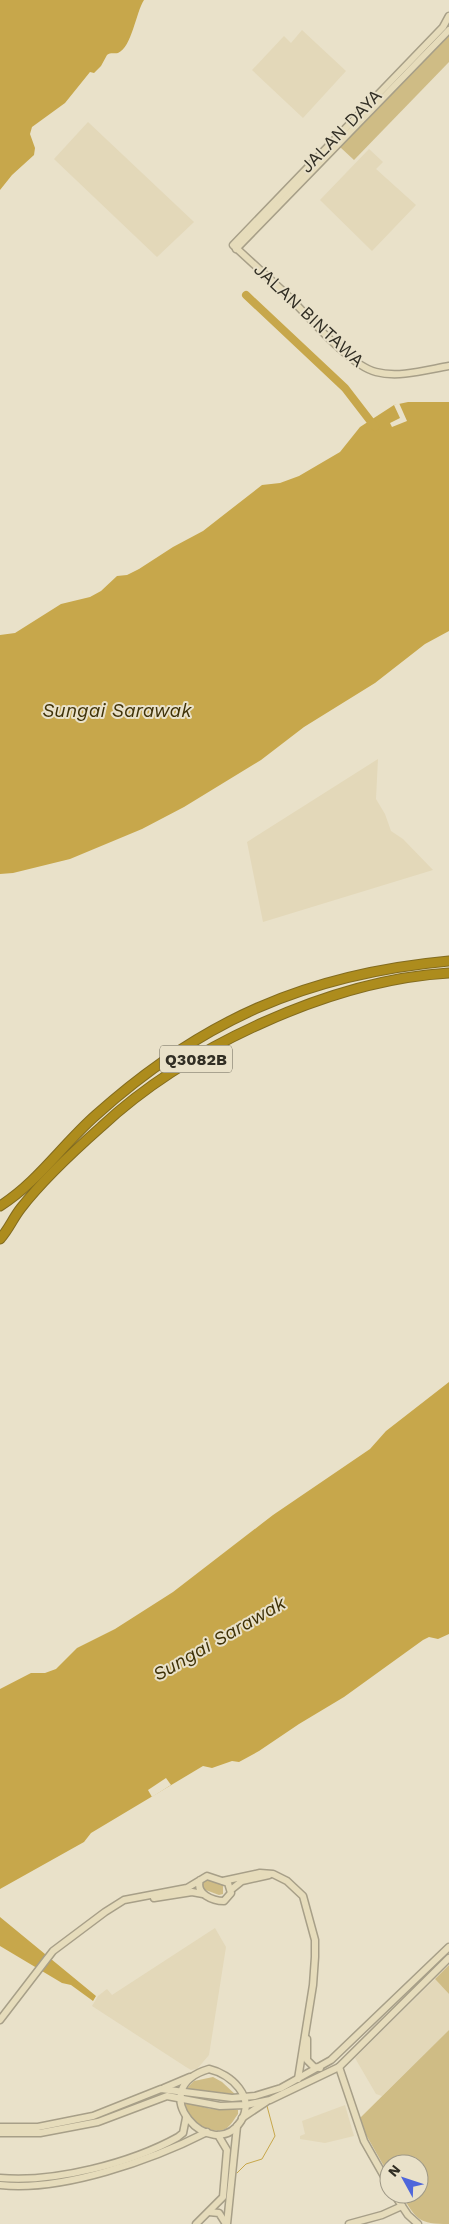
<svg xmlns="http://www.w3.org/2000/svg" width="449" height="2224" viewBox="0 0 449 2224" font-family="'Work Sans',sans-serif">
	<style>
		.built { fill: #e3d8b9 }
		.green { fill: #cfbc85 }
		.water { fill: #c7a74b }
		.pier { fill: #e9e1c9 }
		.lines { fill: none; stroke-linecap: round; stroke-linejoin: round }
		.stream { stroke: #c7a74b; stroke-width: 1 }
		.river { stroke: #c7a74b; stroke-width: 8 }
		.secondary-casing { stroke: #a79f88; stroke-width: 9 }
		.highway-casing { stroke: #826b1f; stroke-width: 11 }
		.secondary { stroke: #e6dcbb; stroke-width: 6 }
		.highway { stroke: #ad8c1d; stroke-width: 9 }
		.labels { text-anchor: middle; stroke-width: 4; stroke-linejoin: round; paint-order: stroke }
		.shield { fill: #e9e1c9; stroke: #686456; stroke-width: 1 }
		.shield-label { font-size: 16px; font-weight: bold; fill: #312e24 }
		.street-label { font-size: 18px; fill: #312e24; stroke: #e9e1c9 }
		.water-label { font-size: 19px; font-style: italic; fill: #3e3107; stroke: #e9e1c9 }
	</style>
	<rect width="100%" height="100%" fill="#e9e1c9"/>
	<g class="built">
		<polygon points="302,30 346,71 303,118 252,70 284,36 291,43"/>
		<polygon points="88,122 194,222 157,257 54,159"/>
		<polygon points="369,149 383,162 376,169 416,205 372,251 320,200"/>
		<polygon points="378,759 376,799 385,814 391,831 403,839 433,870 263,922 247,842"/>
		<polygon points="215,1928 226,1947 209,2055 197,2069 191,2070 186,2067 92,2006 98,1996 107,1989 112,1995"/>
		<polygon points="435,1979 449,1994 449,2030 382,2096 376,2094 355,2058"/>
		<polygon points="345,2105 354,2136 325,2143 300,2139 300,2136 305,2134 302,2121"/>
	</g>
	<g class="green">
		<polygon points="449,35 449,62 354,160 340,147"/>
		<polygon points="207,1878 223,1885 223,1894 219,1895 203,1889 201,1882"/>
		<polygon points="449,1965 449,1994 435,1979"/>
		<path d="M449,2030V2224C418,2224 417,2220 401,2194H419V2164H389V2175L365,2133L360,2118Z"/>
		<polygon points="213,2077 222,2082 237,2096 200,2093 186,2089 194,2081"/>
		<path d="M184,2102L211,2109L238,2110V2114C234,2119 231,2126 225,2129C215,2134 195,2126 190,2117C187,2113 186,2107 184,2102Z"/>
	</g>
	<g class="water">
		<path d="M0,0H144C136,12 132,47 118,53C114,54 111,52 107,55L101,66L94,73L90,72L65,103L32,127L30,134L35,148L34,155L12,175L0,190Z"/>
		<polygon points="408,402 449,402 449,631 425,644 375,683 304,727 261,760 184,807 142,829 70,859 13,873 0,874 0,635 15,633 61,604 90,597 101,591 117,576 127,575 139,569 173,547 203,531 262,485 280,483 299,476 340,452 360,427 394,405"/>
		<polygon points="449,1382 449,1634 438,1639 429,1637 423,1640 344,1697 299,1724 259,1751 239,1762 232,1761 212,1768 203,1766 91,1833 84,1842 0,1889 0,1689 31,1673 45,1673 56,1669 77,1648 115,1629 173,1592 273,1515 370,1449 386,1431"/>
		<polygon points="0,1917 96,1996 93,2001 71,1985 62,1983 0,1946"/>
	</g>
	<g class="pier">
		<polygon points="399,403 407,421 392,427 390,423 400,418 394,405"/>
		<polygon points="166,1778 171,1785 152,1797 148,1790"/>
	</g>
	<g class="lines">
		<polyline class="stream" points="237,2173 246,2164 262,2159 275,2136 267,2106"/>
		<polyline class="river" points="246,295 345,388 375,427"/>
		<defs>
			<g id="secondary">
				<path d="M449,16L443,27L233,245C250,261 267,276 284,292C307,314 348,365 376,372C399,378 426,370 449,366"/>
				<polyline points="236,249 449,30"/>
				<polyline points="223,1881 260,1873 273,1874 287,1881 303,1896 315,1940 315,1957 313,1985 298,2079"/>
				<polyline points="232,1889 242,1881 269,1875"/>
				<polyline points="154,1898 192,1892 203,1894"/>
				<path d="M0,2020L53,1951L105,1912L124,1900L187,1888L207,1876L228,1883L231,1893L224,1901C213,1901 195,1894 200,1880"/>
				<polyline points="307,2039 307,2060 314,2067 320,2068"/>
				<polyline points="339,2067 364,2141 389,2185"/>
				<path d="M209,2069C231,2074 256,2097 241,2121C212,2166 141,2089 209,2069Z"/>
				<polyline points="164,2088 190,2077"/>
				<polyline points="242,2118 266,2102"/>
				<polyline points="0,2127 38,2127 93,2116 161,2089 232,2098 255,2096 281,2088 331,2060 449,1947"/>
				<polyline points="0,2133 40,2133 98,2122 167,2096 220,2106 246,2105 270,2100 339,2067 449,1958"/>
				<path d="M0,2178C54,2183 131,2163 178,2137L183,2133L186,2118"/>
				<path d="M0,2185C62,2192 152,2160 207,2132"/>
				<polyline points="394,2194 408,2215 418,2224"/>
				<polyline points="209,2212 219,2213 226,2224"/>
				<polyline points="196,2224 223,2197 227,2150 218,2135"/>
				<polyline points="227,2224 237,2126"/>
				<polyline points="349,2224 382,2215 402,2206"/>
			</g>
			<g id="highway">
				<path d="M0,1206C37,1183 63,1144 96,1115C202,1020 307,974 449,961"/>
				<path d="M0,1239C9,1229 13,1218 21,1208C42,1181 75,1150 101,1127C187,1047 331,980 449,973"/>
			</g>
		</defs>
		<use href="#secondary" class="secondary-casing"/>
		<use href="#highway" class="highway-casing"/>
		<use href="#secondary" class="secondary"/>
		<use href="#highway" class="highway"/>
	</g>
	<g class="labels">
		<rect class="shield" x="160" y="1045.5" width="72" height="27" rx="4"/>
		<g class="shield-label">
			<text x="196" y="1065">Q3082B</text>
		</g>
		<g class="street-label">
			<text transform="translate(341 131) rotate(-46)" y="6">JALAN DAYA</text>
			<text transform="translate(309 315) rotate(43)" y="6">JALAN BINTAWA</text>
		</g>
		<g class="water-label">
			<text x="117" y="717">Sungai Sarawak</text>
			<text transform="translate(219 1638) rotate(-30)" y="7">Sungai Sarawak</text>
		</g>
	</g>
	<g transform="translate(404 2179) rotate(310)"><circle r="24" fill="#e9e1c9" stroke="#9f9987"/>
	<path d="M0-4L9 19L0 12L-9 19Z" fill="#4e66db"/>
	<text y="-8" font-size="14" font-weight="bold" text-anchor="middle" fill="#312e24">N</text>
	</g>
</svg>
